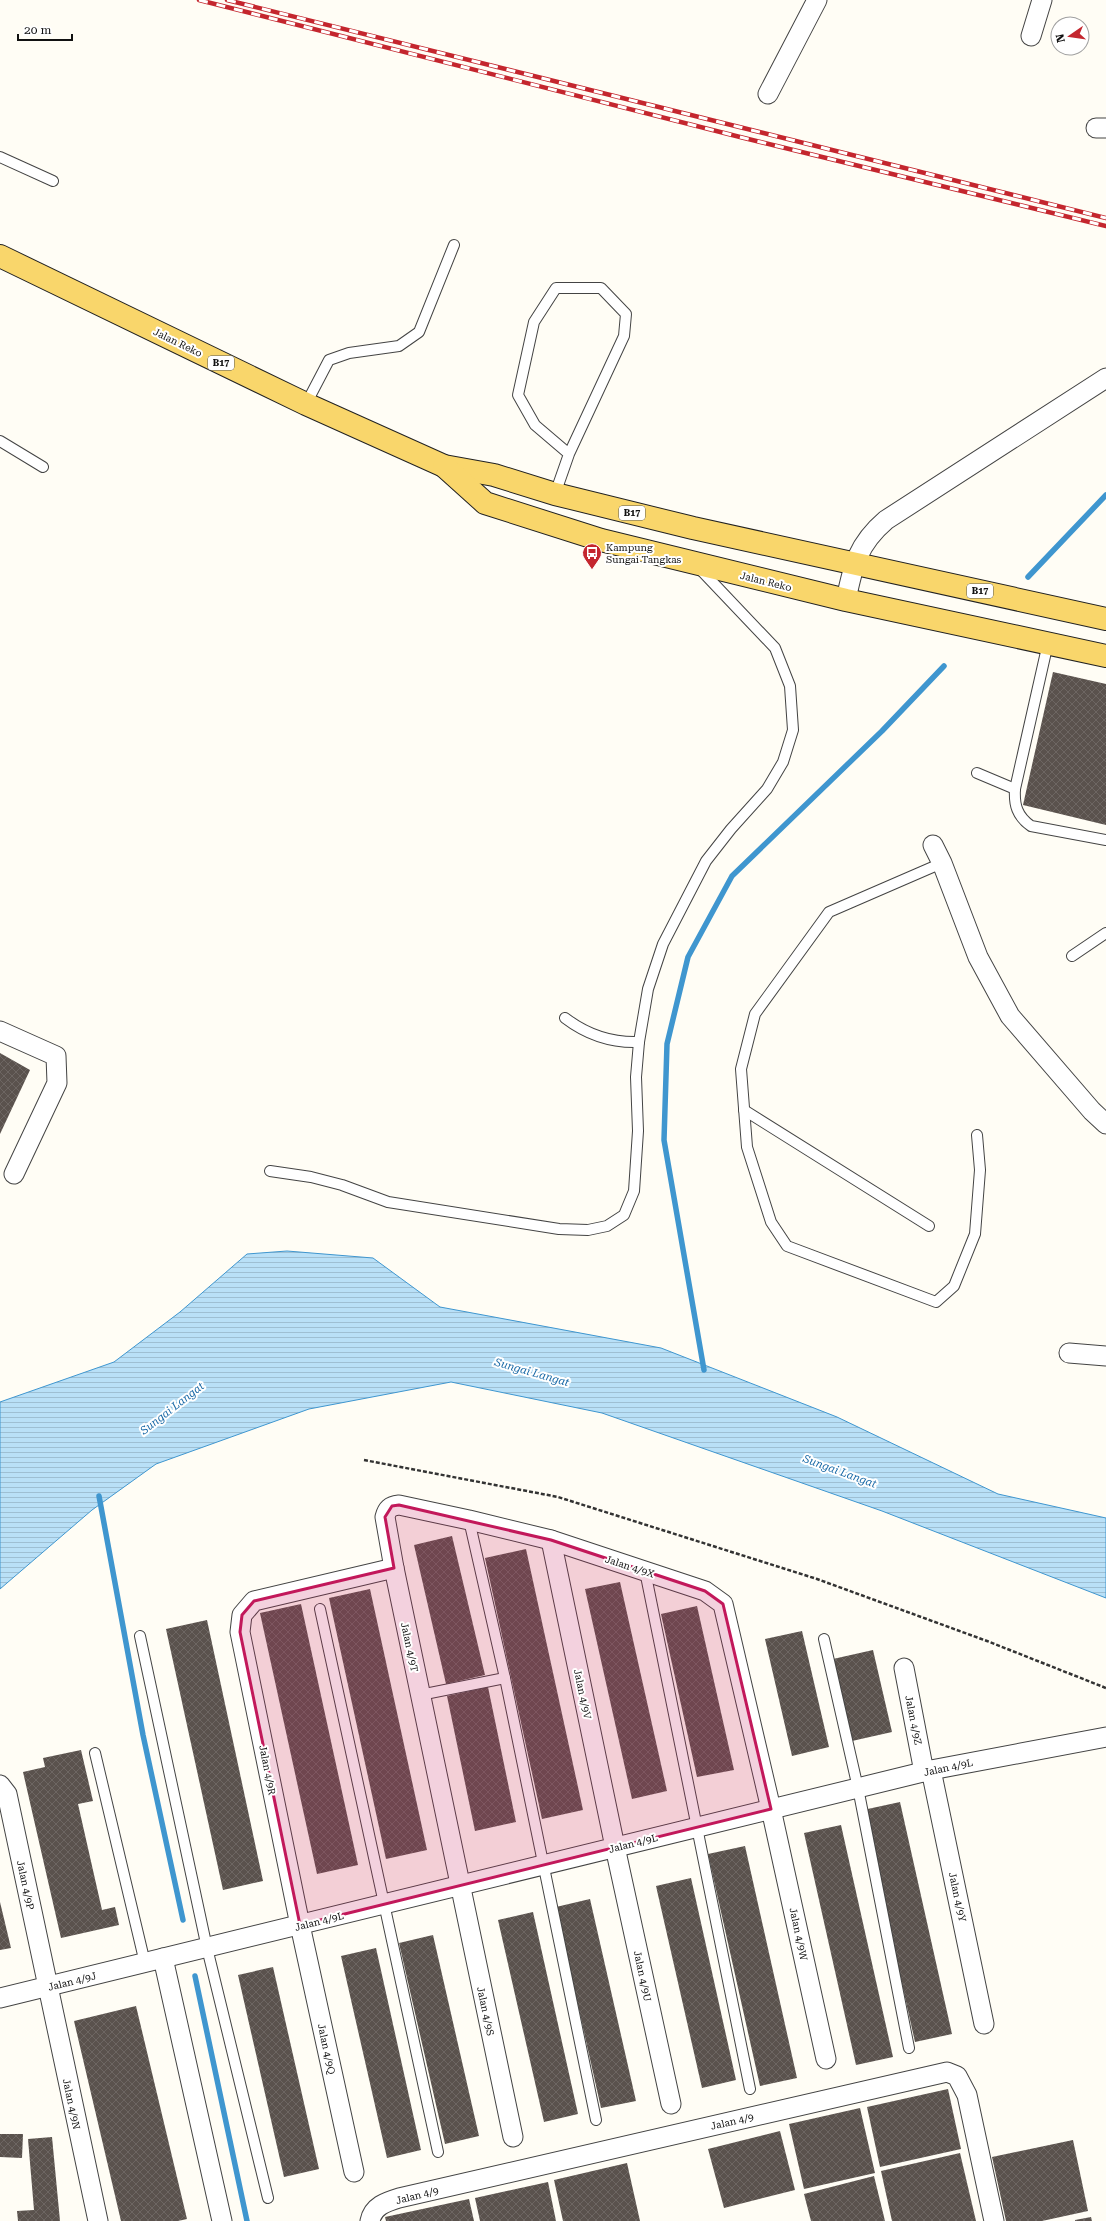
<svg xmlns="http://www.w3.org/2000/svg" width="1106" height="2221" viewBox="0 0 1106 2221" font-family="'Roboto Serif',serif">
	<style>
		.water { fill: url(#water-rules); stroke: #3f96cf }
		.lines { fill: none; stroke-linecap: round; stroke-linejoin: round }
		.stream { stroke: #3f96cf; stroke-width: 5.5 }
		.building { fill: url(#building-cross-hatch) }
		.service-casing { stroke: #444; stroke-width: 12 }
		.minor-casing { stroke: #444; stroke-width: 21 }
		.primary-casing { stroke: #222; stroke-width: 24 }
		.path { stroke: #333; stroke-width: 2.5; stroke-dasharray: 4 2; stroke-linecap: butt }
		.service { stroke: #fff; stroke-width: 10 }
		.minor { stroke: #fff; stroke-width: 19 }
		.primary { stroke: #f9d66b; stroke-width: 22 }
		.rail-casing { stroke: #c4262e; stroke-width: 4.5 }
		.rail { stroke: #fff; stroke-width: 3; stroke-dasharray: 9; stroke-linecap: butt }
		.marked { fill: #c2185b; fill-opacity: 0.2; stroke: #c2185b; stroke-width: 3; stroke-linejoin: round }
		.labels { text-anchor: middle; stroke-width: 4; stroke-linejoin: round; paint-order: stroke }
		.shield { fill: #fff; stroke: #585858; stroke-width: 1 }
		.shield-label { font-size: 9px; font-weight: bold; fill: #111 }
		.street-label { font-size: 10px; fill: #111; stroke: #fff }
		.poi-label { font-size: 10px; fill: #111; stroke: #fff; text-anchor: start }
		.water-label { font-size: 11px; font-style: italic; fill: #1768a6; stroke: #fff }
	</style>
	<defs>
		<pattern id="water-rules" width="6" height="5" patternUnits="userSpaceOnUse"><rect width="6" height="5" fill="#b9e0f7"/><path d="M0 2.5h6" fill="none" stroke="#9ebfd3"/></pattern>
		<pattern id="building-cross-hatch" width="8" height="8" patternUnits="userSpaceOnUse"><rect width="8" height="8" fill="#5a524d"/><path d="M0 0l8 8M0 8l8-8" fill="none" stroke="#6d6662"/></pattern>
	</defs>
	<rect width="100%" height="100%" fill="#fffdf5"/>
	<polygon class="water" points="287,1251 373,1258 440,1307 661,1348 837,1417 998,1494 1106,1518 1106,1598 882,1511 602,1413 451,1382 309,1409 156,1464 92,1510 0,1589 0,1402 114,1362 180,1312 247,1254"/>
	<g class="lines">
		<g class="stream">
			<polyline points="1028,577 1106,495"/>
			<polyline points="704,1370 664,1140 667,1044 688,957 732,876 882,731 944,666"/>
			<polyline points="99,1496 143,1735 183,1920"/>
			<polyline points="195,1976 247,2221"/>
		</g>
	</g>
	<g class="building">
		<polygon points="1053,672 1106,684 1106,825 1023,805"/>
		<polygon points="0,1053 30,1070 0,1134"/>
		<polygon points="452,1536 485,1675 446,1684 414,1545"/>
		<polygon points="526,1549 583,1810 542,1819 485,1558"/>
		<polygon points="620,1582 667,1791 632,1799 585,1589"/>
		<polygon points="370,1589 427,1850 386,1859 329,1598"/>
		<polygon points="301,1604 358,1865 317,1874 260,1613"/>
		<polygon points="697,1606 734,1770 697,1777 661,1614"/>
		<polygon points="207,1620 263,1881 223,1890 166,1629"/>
		<polygon points="802,1631 829,1747 792,1756 765,1639"/>
		<polygon points="873,1650 892,1732 852,1741 833,1659"/>
		<polygon points="488,1687 516,1822 475,1831 447,1696"/>
		<polygon points="81,1750 93,1801 78,1804 102,1910 115,1907 119,1925 61,1938 23,1772 45,1767 43,1758"/>
		<polygon points="900,1802 952,2034 915,2042 863,1810"/>
		<polygon points="841,1825 893,2057 856,2065 804,1833"/>
		<polygon points="745,1846 797,2078 760,2086 708,1854"/>
		<polygon points="691,1878 736,2080 702,2088 656,1886"/>
		<polygon points="590,1899 636,2101 601,2108 556,1907"/>
		<polygon points="0,1902 11,1948 0,1950"/>
		<polygon points="533,1912 578,2114 544,2122 498,1920"/>
		<polygon points="433,1935 479,2136 445,2144 399,1943"/>
		<polygon points="376,1948 421,2150 387,2158 341,1956"/>
		<polygon points="273,1967 319,2169 284,2177 238,1975"/>
		<polygon points="136,2006 187,2219 178,2221 121,2221 74,2021"/>
		<polygon points="948,2089 961,2149 880,2167 867,2107"/>
		<polygon points="860,2108 875,2173 804,2189 789,2124"/>
		<polygon points="780,2131 795,2190 724,2208 708,2149"/>
		<polygon points="0,2134 23,2134 22,2158 0,2157"/>
		<polygon points="52,2137 60,2221 18,2221 17,2211 34,2210 28,2139"/>
		<polygon points="1073,2140 1088,2211 1042,2221 1006,2221 992,2157"/>
		<polygon points="960,2153 976,2221 892,2221 881,2171"/>
		<polygon points="627,2163 640,2221 563,2221 554,2180"/>
		<polygon points="874,2176 885,2221 811,2221 804,2194"/>
		<polygon points="548,2182 556,2221 480,2221 475,2198"/>
		<polygon points="469,2199 474,2221 386,2221 385,2217"/>
		<polygon points="1091,2217 1092,2221 1075,2221 1075,2220"/>
	</g>
	<g class="lines">
		<defs>
			<g id="service">
				<polyline points="0,157 53,181"/>
				<polyline points="306,404 329,360 349,353 399,346 419,332 454,245"/>
				<polyline points="0,441 43,467"/>
				<polyline points="555,494 569,454 624,336 626,314 601,288 556,288 534,322 518,395 535,425 569,454"/>
				<path d="M1048,643L1015,789C1014,805 1017,816 1031,826L1106,840"/>
				<polyline points="977,773 1015,789"/>
				<polyline points="942,863 829,912 755,1014 741,1069 747,1147 771,1222 787,1246 936,1302 954,1286 975,1234 980,1170 977,1135"/>
				<polyline points="1072,956 1106,933"/>
				<path d="M565,1018C586,1034 612,1043 639,1042"/>
				<polyline points="744,1110 929,1226"/>
				<polyline points="270,1171 311,1177 342,1185 388,1202 559,1229 588,1230 607,1226 624,1215 634,1191 638,1131 636,1077 639,1042 648,989 663,944 706,861 731,829 767,789 783,762 793,730 790,686 775,648 699,568"/>
				<polyline points="469,1520 505,1678 596,2120"/>
				<polyline points="645,1571 750,2089"/>
				<polyline points="320,1609 438,2152"/>
				<polyline points="140,1636 207,1948 268,2198"/>
				<polyline points="824,1639 858,1788 909,2048"/>
				<polyline points="420,1695 505,1678"/>
				<polyline points="95,1753 145,1963"/>
			</g>
			<g id="minor">
				<polyline points="1031,36 1042,0"/>
				<polyline points="768,94 817,0"/>
				<polyline points="1096,128 1106,128"/>
				<path d="M846,600C853,565 858,544 886,520L1106,378"/>
				<polyline points="933,845 942,863 978,957 1010,1016 1092,1111 1106,1124"/>
				<polyline points="0,1031 56,1056 57,1083 14,1174"/>
				<polyline points="1069,1353 1106,1356"/>
				<polyline points="551,1540 615,1847 671,2104"/>
				<path d="M394,1568L385,1517C387,1509 390,1506 399,1505L469,1520L551,1540L705,1591L723,1604L771,1809L826,2059"/>
				<polyline points="904,1668 924,1772"/>
				<polyline points="931,1770 984,2024"/>
				<polyline points="0,1785 7,1794 98,2221"/>
				<polyline points="163,1958 222,2221"/>
				<polyline points="0,1998 931,1770 1106,1737"/>
				<polyline points="354,2172 300,1925 240,1632 242,1615 254,1601 394,1568 513,2137"/>
				<path d="M370,2221C373,2206 386,2202 399,2198L947,2072L957,2076L967,2095L994,2221"/>
			</g>
			<g id="primary">
				<polyline points="0,256 306,404 444,466 494,475 555,494 693,528 1106,619"/>
				<polyline points="444,466 485,503 601,540 846,600 1106,656"/>
			</g>
		</defs>
		<use href="#service" class="service-casing"/>
		<use href="#minor" class="minor-casing"/>
		<use href="#primary" class="primary-casing"/>
		<polyline class="path" points="364,1460 558,1497 817,1579 987,1641 1106,1688"/>
		<use href="#service" class="service"/>
		<use href="#minor" class="minor"/>
		<use href="#primary" class="primary"/>
		<defs>
			<g id="rail">
				<polyline points="199,0 740,137 1106,226"/>
				<polyline points="227,0 1106,218"/>
			</g>
		</defs>
		<use href="#rail" class="rail-casing"/>
		<use href="#rail" class="rail"/>
	</g>
	<path class="marked" d="M399,1505L551,1540L705,1591L723,1604L771,1809L300,1925L240,1632L242,1615L254,1601L394,1568L385,1517L392,1506Z"/>
	<defs>
		<symbol id="bus-pin" viewBox="-11 -11 22 30"><path d="M0 17L-7.5 6A9.5 9.5 0 1 1 7.5 6Z" fill="#c4262e" stroke="#fff"/><path d="M-5-6H5V4H4V6H2V4H-2V6H-4V4H-5ZM-3.5-4V0h7V-4ZM-3.5 1.2v1.5H-2V1.2ZM2 1.2v1.5H3.5V1.2Z" fill="#fff"/></symbol>
	</defs>
	<g fill-rule="evenodd">
		<use href="#bus-pin" x="581" y="542" width="22" height="30"/>
	</g>
	<g class="labels">
		<g class="shield">
			<rect x="208" y="356" width="26" height="14" rx="3"/>
			<rect x="619" y="506" width="26" height="14" rx="3"/>
			<rect x="967" y="584" width="26" height="14" rx="3"/>
		</g>
		<g class="shield-label">
			<text x="221" y="366">B17</text>
			<text x="632" y="516">B17</text>
			<text x="980" y="594">B17</text>
		</g>
		<g class="street-label">
			<text transform="translate(178 342) rotate(26)" y="4">Jalan Reko</text>
			<text transform="translate(766 581) rotate(14)" y="4">Jalan Reko</text>
			<text transform="translate(630 1566) rotate(18)" y="4">Jalan 4/9X</text>
			<text transform="translate(410 1647) rotate(78)" y="4">Jalan 4/9T</text>
			<text transform="translate(583 1694) rotate(78)" y="4">Jalan 4/9V</text>
			<text transform="translate(914 1720) rotate(79)" y="4">Jalan 4/9Z</text>
			<text transform="translate(948 1767) rotate(-12)" y="4">Jalan 4/9L</text>
			<text transform="translate(268 1770) rotate(79)" y="4">Jalan 4/9R</text>
			<text transform="translate(633 1843) rotate(-14)" y="4">Jalan 4/9L</text>
			<text transform="translate(26 1885) rotate(78)" y="4">Jalan 4/9P</text>
			<text transform="translate(958 1897) rotate(78)" y="4">Jalan 4/9Y</text>
			<text transform="translate(319 1921) rotate(-14)" y="4">Jalan 4/9L</text>
			<text transform="translate(799 1934) rotate(78)" y="4">Jalan 4/9W</text>
			<text transform="translate(643 1976) rotate(78)" y="4">Jalan 4/9U</text>
			<text transform="translate(72 1981) rotate(-14)" y="4">Jalan 4/9J</text>
			<text transform="translate(486 2011) rotate(78)" y="4">Jalan 4/9S</text>
			<text transform="translate(327 2049) rotate(78)" y="4">Jalan 4/9Q</text>
			<text transform="translate(72 2104) rotate(78)" y="4">Jalan 4/9N</text>
			<text transform="translate(732 2121) rotate(-13)" y="4">Jalan 4/9</text>
			<text transform="translate(417 2195) rotate(-14)" y="4">Jalan 4/9</text>
		</g>
		<g class="poi-label">
			<text x="606" y="551">Kampung<tspan x="606" dy="12">Sungai Tangkas</tspan></text>
		</g>
		<g class="water-label">
			<text transform="translate(532 1372) rotate(16)" y="4">Sungai Langat</text>
			<text transform="translate(172 1408) rotate(-38)" y="4">Sungai Langat</text>
			<text transform="translate(840 1471) rotate(20)" y="4">Sungai Langat</text>
		</g>
	</g>
	<g transform="translate(1070 36) rotate(257)"><circle r="19" fill="#ffffff" stroke="#a0a0a0"/>
	<path d="M0-3L7 15L0 10L-7 15Z" fill="#c4262e"/>
	<text y="-6" font-size="11" font-weight="bold" text-anchor="middle" fill="#111111">N</text>
	</g>
	<path d="M18 34v6h54v-6" fill="none" stroke="#111111" stroke-width="2"/>
	<text x="24" y="34" font-size="12" fill="#111111" stroke="#ffffff" stroke-width="3" paint-order="stroke">20 m</text>
</svg>
